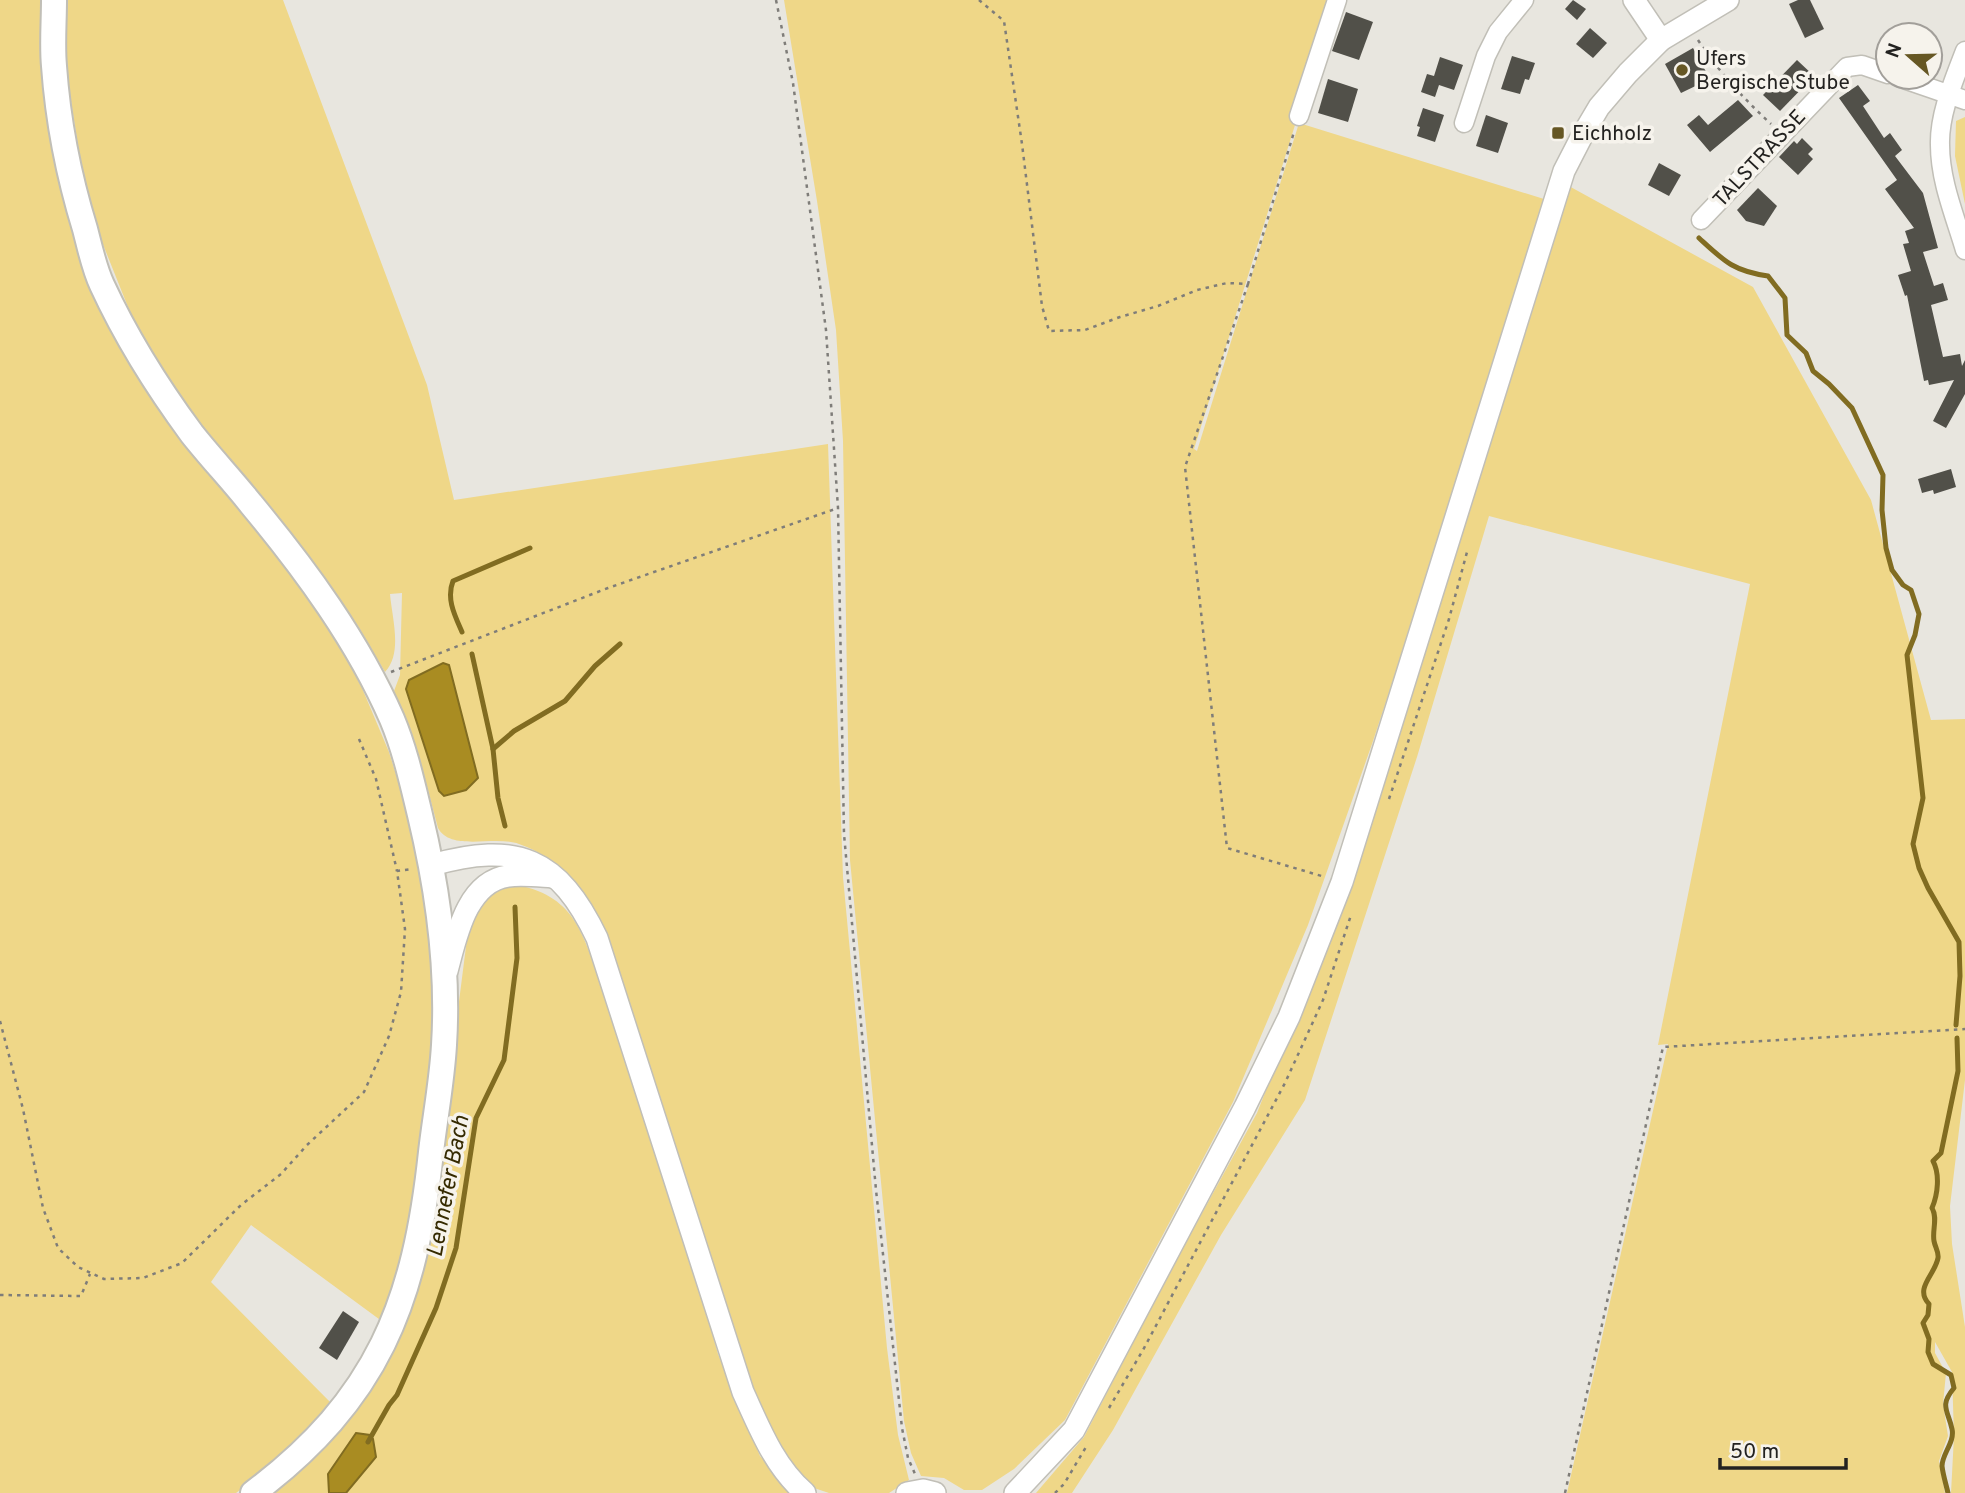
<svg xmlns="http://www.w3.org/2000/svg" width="1965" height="1493" viewBox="0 0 1965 1493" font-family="Overpass,sans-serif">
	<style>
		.green { fill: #efd788 }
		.water { fill: #a98c22; stroke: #816c21; stroke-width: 2 }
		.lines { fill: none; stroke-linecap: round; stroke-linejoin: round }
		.stream { stroke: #816c21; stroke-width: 5 }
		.building { fill: #515049 }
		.minor-casing { stroke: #c1bfb7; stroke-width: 21 }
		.tertiary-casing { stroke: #c1bfb7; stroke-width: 24 }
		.secondary-casing { stroke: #c1bfb7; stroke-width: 28 }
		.path { stroke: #7f7d79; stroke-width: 2.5; stroke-dasharray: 3.5 5; stroke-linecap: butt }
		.minor { stroke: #fff; stroke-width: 18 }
		.tertiary { stroke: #fff; stroke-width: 21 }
		.secondary { stroke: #fff; stroke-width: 24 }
		.poi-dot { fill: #665724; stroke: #f6f3ec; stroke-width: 2.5 }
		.labels { text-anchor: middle; stroke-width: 7; stroke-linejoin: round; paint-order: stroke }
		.poi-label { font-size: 21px; fill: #232220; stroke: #f6f3ec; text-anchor: start }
		.street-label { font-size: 21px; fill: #232220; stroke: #f6f3ec }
		.water-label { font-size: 23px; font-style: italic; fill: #352a00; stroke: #f6f3ec }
	</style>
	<rect width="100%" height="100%" fill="#e8e6df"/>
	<g class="green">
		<polygon points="0,0 44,0 93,285 312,599 345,654 362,688 389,752 404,800 423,879 434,978 433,1044 406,1254 383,1322 251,1225 211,1282 333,1405 261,1474 236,1493 0,1493"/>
		<path d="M67,0H283L427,385L454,500L828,444L843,877L887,1348L898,1435L909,1480L889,1493H829L811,1487L775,1444L752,1388L602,926C585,891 558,857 519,844C494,835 451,852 438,828L420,760L394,691L400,675L402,593L390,594C392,618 403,653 385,672L358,626L331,587L204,429L149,352L132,317L96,227L82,171L65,63Z"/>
		<polygon points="784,0 1334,0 1194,449 1197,451 1299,123 1544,199 1495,374 1372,744 1308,925 1233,1102 1065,1420 1014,1469 982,1490 964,1490 944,1478 921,1476 911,1453 904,1421 850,860 843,441 836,330 817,201"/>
		<polygon points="1965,117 1965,204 1955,156 1956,121"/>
		<polygon points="1567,185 1753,287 1871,500 1931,720 1965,719 1965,1080 1950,1206 1952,1244 1965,1327 1965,1493 1951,1493 1954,1436 1952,1372 1935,1342 1935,1353 1946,1373 1943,1404 1948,1436 1939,1461 1945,1493 1567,1493 1668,1044 1658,1045 1750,584 1489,516 1417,757 1305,1100 1221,1235 1113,1430 1072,1493 1036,1493 1084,1437 1167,1277 1257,1113 1325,941"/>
		<path d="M512,884C576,895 581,932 602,985L703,1300L718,1354L760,1456L794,1493H272L313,1455L391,1352L456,1025L469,923C479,901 490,891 512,884Z"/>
	</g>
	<g class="water">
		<polygon points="443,663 449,665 478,778 466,790 444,796 439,791 406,689 409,680"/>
		<polygon points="356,1433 370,1435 373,1439 376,1457 346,1493 329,1493 328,1474"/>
	</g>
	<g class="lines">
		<g class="stream">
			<path d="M1699,238C1724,261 1733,271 1768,276L1785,298L1787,335L1806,353L1813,371L1829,384L1852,408L1883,475L1882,510L1886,548L1892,570L1903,585L1911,590L1919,614L1915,635L1907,655L1923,798L1913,844L1919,868L1928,888L1959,942L1960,976L1956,1025"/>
			<path d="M462,632C455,616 446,599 453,581L530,548"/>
			<polyline points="472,654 493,749 498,798 505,826"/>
			<polyline points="493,749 514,731 565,701 595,666 620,644"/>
			<polyline points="368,1442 389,1405 397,1395 436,1308 456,1248 476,1118 504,1060 517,958 515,907"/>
			<path d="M1948,1493C1946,1484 1943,1475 1942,1466C1942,1454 1955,1442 1952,1429C1948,1410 1939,1406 1954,1388L1951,1375L1933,1364L1928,1352L1929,1339L1923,1323L1928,1315L1929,1304C1914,1288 1935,1275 1938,1258C1939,1252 1935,1247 1934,1241C1932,1230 1938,1218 1932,1208C1938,1194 1940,1174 1933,1161L1941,1153L1958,1071L1957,1038"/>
		</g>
	</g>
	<g class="building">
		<polygon points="1573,0 1586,9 1577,20 1565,9"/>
		<polygon points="1798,0 1810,0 1824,29 1805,38 1789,4"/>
		<polygon points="1346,12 1373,22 1359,60 1332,51"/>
		<polygon points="1590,28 1607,43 1593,58 1576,44"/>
		<polygon points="1693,48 1710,79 1681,93 1665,64"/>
		<polygon points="1512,56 1535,63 1529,80 1525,79 1520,94 1501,89"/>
		<polygon points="1440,57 1463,65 1454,90 1439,85 1435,97 1421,92 1427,74 1434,76"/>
		<polygon points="1797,60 1814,76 1780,111 1763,95"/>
		<polygon points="1328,79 1358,89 1348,122 1318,113"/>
		<polygon points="1858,85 1870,101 1863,106 1884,138 1890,133 1902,150 1895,156 1923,193 1938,248 1923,252 1934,286 1943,283 1948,300 1931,305 1943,357 1960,354 1962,366 1965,360 1965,394 1946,428 1933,421 1954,380 1929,385 1928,380 1924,381 1907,295 1905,296 1898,275 1911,271 1903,244 1909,243 1905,231 1914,228 1885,189 1897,180 1839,98"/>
		<polygon points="1738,100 1753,116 1710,152 1687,125 1699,115 1708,125"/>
		<polygon points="1423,108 1444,115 1435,142 1417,136 1420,127 1417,126"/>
		<polygon points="1486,115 1508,123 1498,153 1476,146"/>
		<polygon points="1802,138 1813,149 1808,154 1813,159 1798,175 1779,157 1794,141 1797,144"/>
		<polygon points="1659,163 1681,175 1669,196 1648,185"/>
		<polygon points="1758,188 1777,206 1764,226 1746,221 1737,210"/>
		<polygon points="1951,469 1956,487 1934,494 1933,490 1922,493 1918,479"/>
		<polygon points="343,1311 359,1322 337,1360 319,1348"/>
	</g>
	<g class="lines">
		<defs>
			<g id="minor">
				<path d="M1965,51C1954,80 1939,114 1940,145C1940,181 1955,216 1965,250"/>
				<polyline points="1898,77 1965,100"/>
				<polyline points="1299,116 1337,0"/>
				<polyline points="1464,123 1486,56 1498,32 1524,0"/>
				<polyline points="1701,220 1847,67 1862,65 1888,74"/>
			</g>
			<g id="tertiary">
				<polyline points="1634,0 1661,40"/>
				<path d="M432,865C517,841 559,858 597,938L743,1392C760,1429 774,1466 805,1493"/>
				<path d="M447,971C456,938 466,882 508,876C522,874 538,876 552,877"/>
				<polyline points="907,1493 923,1490 935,1493"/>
				<polyline points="1015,1493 1074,1430 1245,1107 1289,1017 1342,882 1564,171 1583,134 1599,107 1628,73 1661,40 1728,0"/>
			</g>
			<path id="secondary" d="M54,0C54,22 52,45 54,66C58,122 69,177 85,229C90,248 94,268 102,285C126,337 158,388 192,434C211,458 232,480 251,504C305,569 358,641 392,719C405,750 412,782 420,815C438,890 449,967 444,1045C442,1081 435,1117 431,1152C415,1303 378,1399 253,1493"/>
		</defs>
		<use href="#minor" class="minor-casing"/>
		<use href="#tertiary" class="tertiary-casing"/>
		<use href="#secondary" class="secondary-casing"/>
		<g class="path">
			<polyline points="776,0 793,83 826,330 838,508 844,834 876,1190 902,1428 908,1458 915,1474"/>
			<polyline points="979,0 1004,21 1022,144 1042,306 1049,331 1085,330 1120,317 1158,306 1197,290 1227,283 1248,284 1294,132"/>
			<path d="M1698,40C1719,72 1743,98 1771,124"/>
			<polyline points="1248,284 1185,467 1227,848 1325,877"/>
			<polyline points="391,672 608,588 838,508"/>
			<polyline points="359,739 376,779 397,871"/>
			<polyline points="1389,799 1449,619 1467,552"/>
			<polyline points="0,1021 23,1109 43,1208 58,1248 78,1267 104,1279 143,1278 182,1263 241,1205 281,1174 307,1145 364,1092 389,1036 401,992 405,929 397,871 412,869"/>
			<polyline points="0,1295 81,1296 90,1274"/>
			<polyline points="1109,1408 1143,1350 1285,1083 1323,1000 1351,915"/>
			<polyline points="1055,1493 1064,1484 1086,1447"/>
			<polyline points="1565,1493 1663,1047 1965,1029"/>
		</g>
		<use href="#minor" class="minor"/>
		<use href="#tertiary" class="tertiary"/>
		<use href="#secondary" class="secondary"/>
	</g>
	<g class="poi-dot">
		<circle cx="1682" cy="70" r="7"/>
		<rect x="1551" y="126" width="14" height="14" rx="3.5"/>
	</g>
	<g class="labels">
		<g class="poi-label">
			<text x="1696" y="65">Ufers<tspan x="1696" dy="24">Bergische Stube</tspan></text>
			<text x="1572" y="140">Eichholz</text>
		</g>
		<g class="street-label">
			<text transform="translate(1759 158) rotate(-47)" y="7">TALSTRASSE</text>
		</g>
		<g class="water-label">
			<text transform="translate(447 1186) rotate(-79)" y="8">Lennefer Bach</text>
		</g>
	</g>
	<g transform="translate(1909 56) rotate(290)"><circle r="33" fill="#f6f3ec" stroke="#a29f9a" stroke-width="2"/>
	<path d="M0-5L12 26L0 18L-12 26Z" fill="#665724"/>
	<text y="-10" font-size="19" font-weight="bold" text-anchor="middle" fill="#232220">N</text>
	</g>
	<path d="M1720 1458v10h126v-10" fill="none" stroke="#232220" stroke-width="3.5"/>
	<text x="1730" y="1458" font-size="21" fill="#232220" stroke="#f6f3ec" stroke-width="5" paint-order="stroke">50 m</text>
</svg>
